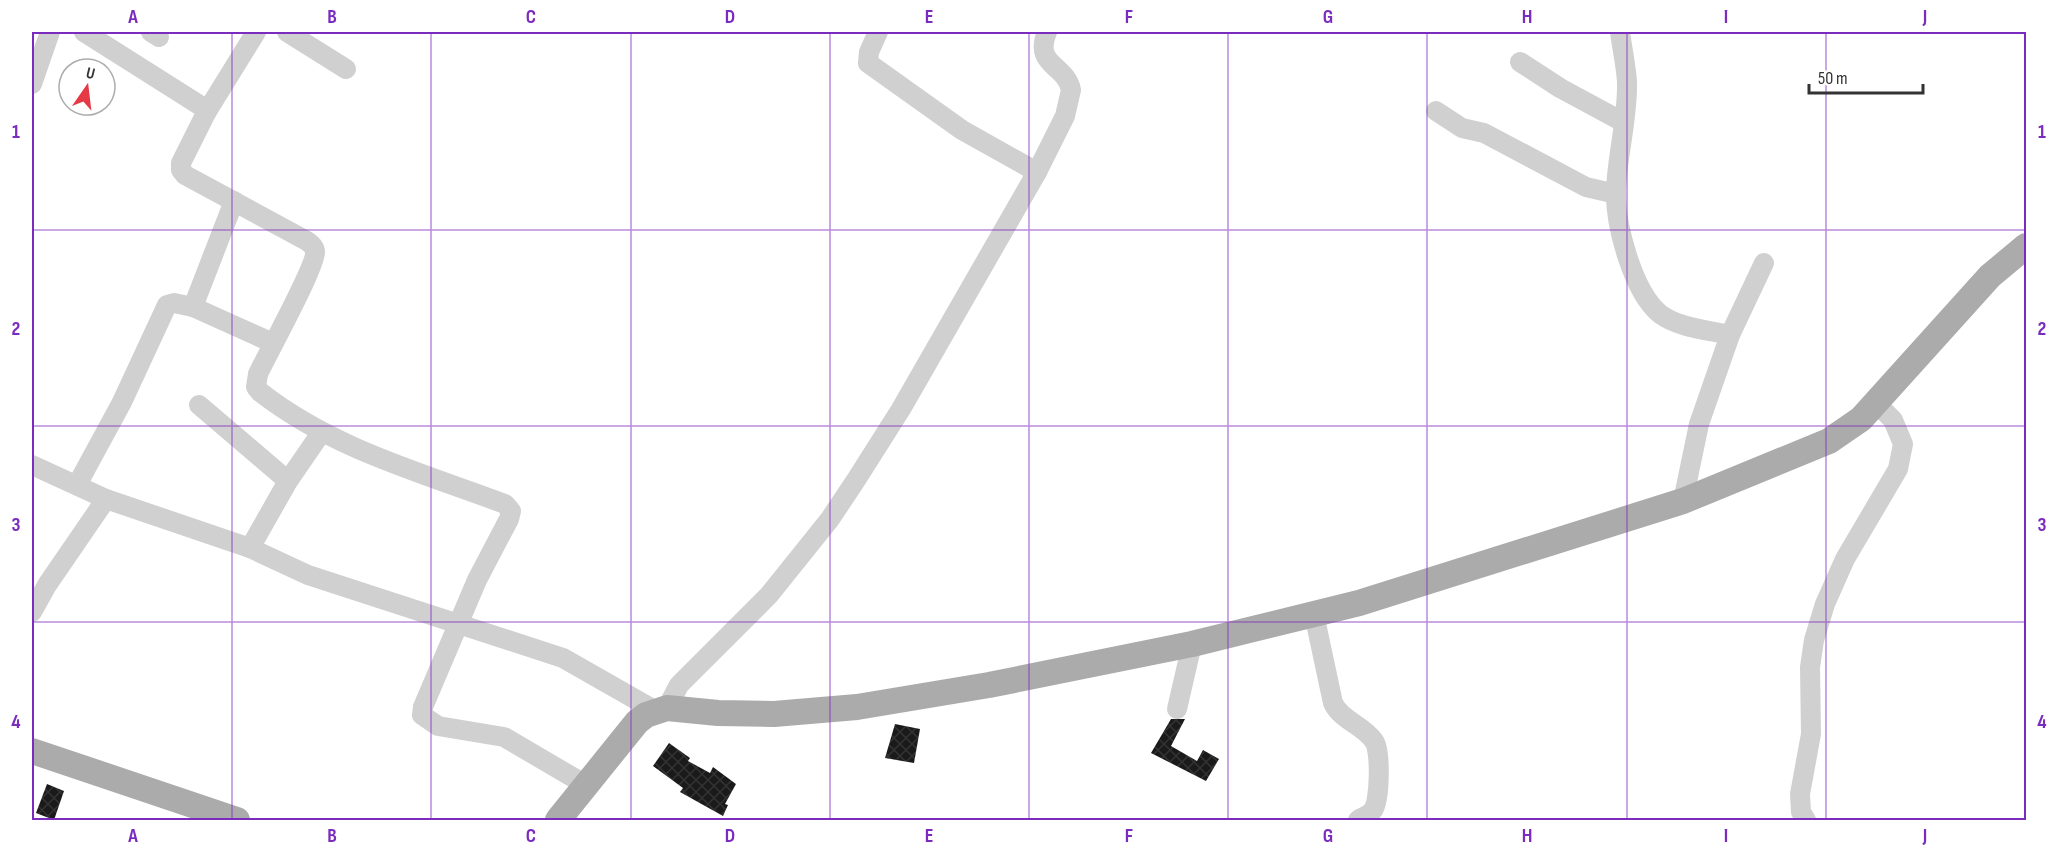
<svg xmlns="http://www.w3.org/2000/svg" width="2058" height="852" viewBox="0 0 2058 852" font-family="'Sofia Sans Condensed',sans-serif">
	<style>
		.building { fill: url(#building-cross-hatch) }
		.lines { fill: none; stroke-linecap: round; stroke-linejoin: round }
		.minor { stroke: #d0d0d0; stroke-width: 20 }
		.major { stroke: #ababab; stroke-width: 26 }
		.grid { fill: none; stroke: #7b2cbf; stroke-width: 1.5; stroke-opacity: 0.55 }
		.neatline { fill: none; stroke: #7b2cbf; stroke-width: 2 }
		.grid-label { font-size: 20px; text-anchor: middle; font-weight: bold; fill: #7b2cbf }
	</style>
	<defs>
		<pattern id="building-cross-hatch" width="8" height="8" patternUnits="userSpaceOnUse" patternTransform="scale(1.5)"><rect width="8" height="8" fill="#1a1a1a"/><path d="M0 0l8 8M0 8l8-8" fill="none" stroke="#333"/></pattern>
	</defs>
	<rect width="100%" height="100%" fill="#fff"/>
	<g class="building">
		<polygon points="1171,719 1185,719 1171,746 1197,761 1203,750 1219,759 1206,781 1151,753"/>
		<polygon points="895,724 920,729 914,763 885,758"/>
		<polygon points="669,743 690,758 688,761 710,773 713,767 736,784 725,804 728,805 723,816 680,792 683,788 653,766"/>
		<polygon points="47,784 64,791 54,820 36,813"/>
	</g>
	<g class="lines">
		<g class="minor">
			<path d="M84,32L201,106L206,113L181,163V170L185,175L307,241C311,244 315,247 315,252C316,266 267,355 258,374L256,387L260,392C333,449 420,472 505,504L511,511L509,519L477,580L423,707L422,715L438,726L504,737L586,785"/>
			<polyline points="151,32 159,37"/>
			<polyline points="287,32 346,69"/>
			<polyline points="878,32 869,52 868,63 962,130 1037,172"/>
			<path d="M1620,32C1622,48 1626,65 1627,82C1628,118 1617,155 1616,191C1615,225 1633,292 1660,314C1679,328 1708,330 1730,335"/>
			<polyline points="1520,62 1560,88 1623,122"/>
			<polyline points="32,84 50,32"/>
			<polyline points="1436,111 1462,128 1484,133 1586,187 1616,194"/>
			<polyline points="206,113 256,32"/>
			<polyline points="193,307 273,343"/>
			<polyline points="199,405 288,481"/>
			<polyline points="32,465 106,499 250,548 308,575 563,658 656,711"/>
			<polyline points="77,485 122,402 167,305 174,303 193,307 234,201"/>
			<polyline points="1683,501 1699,424 1730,335 1764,263"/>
			<polyline points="250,548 288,481 321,433"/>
			<polyline points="32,612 47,585 106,499"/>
			<path d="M1314,614L1333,703C1342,721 1363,725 1374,741C1381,750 1380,801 1373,810C1370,815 1363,817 1358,820"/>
			<path d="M667,708L679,685L769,595L830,519L856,480L901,409L1037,172L1065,116L1071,90C1066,64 1033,66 1047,32"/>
			<polyline points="1177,709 1192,644"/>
			<polyline points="1806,820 1801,812 1800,794 1811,734 1810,667 1814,640 1825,604 1845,559 1898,469 1903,444 1893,420 1877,404"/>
		</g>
		<g class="major">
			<polyline points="32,751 237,820"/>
			<polyline points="558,820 637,722 646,715 667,708 718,713 774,714 857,707 989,685 1192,644 1359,603 1683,501 1829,441 1861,419 1990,276 2026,246"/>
		</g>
	</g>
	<path class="grid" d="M232,32V820M431,32V820M631,32V820M830,32V820M1029,32V820M1228,32V820M1427,32V820M1627,32V820M1826,32V820M32,230H2026M32,426H2026M32,622H2026"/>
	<rect width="2058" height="852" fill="none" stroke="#ffffff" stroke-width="66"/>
	<g transform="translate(87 87) rotate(14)"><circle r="28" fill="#ffffff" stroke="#adadad" stroke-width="1.5"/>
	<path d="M0-4.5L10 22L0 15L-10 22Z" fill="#e63946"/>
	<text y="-9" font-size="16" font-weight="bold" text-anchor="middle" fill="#333333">U</text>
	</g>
	<path d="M1809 84v9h114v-9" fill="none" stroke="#333333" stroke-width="3"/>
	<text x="1818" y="84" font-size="18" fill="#333333" stroke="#ffffff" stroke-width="4.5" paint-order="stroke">50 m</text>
	<rect x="33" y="33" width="1992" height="786" class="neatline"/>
	<g class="grid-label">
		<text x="133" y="23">A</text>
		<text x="332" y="23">B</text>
		<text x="531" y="23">C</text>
		<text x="730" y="23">D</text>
		<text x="929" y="23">E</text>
		<text x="1129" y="23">F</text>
		<text x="1328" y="23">G</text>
		<text x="1527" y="23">H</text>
		<text x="1726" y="23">I</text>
		<text x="1925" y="23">J</text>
		<text x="16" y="138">1</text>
		<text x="2042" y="138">1</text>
		<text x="16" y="335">2</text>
		<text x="2042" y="335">2</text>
		<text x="16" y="531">3</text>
		<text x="2042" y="531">3</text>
		<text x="16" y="728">4</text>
		<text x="2042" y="728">4</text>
		<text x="133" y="842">A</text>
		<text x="332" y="842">B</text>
		<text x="531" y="842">C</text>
		<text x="730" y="842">D</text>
		<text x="929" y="842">E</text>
		<text x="1129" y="842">F</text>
		<text x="1328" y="842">G</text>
		<text x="1527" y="842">H</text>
		<text x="1726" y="842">I</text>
		<text x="1925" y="842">J</text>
	</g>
</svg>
